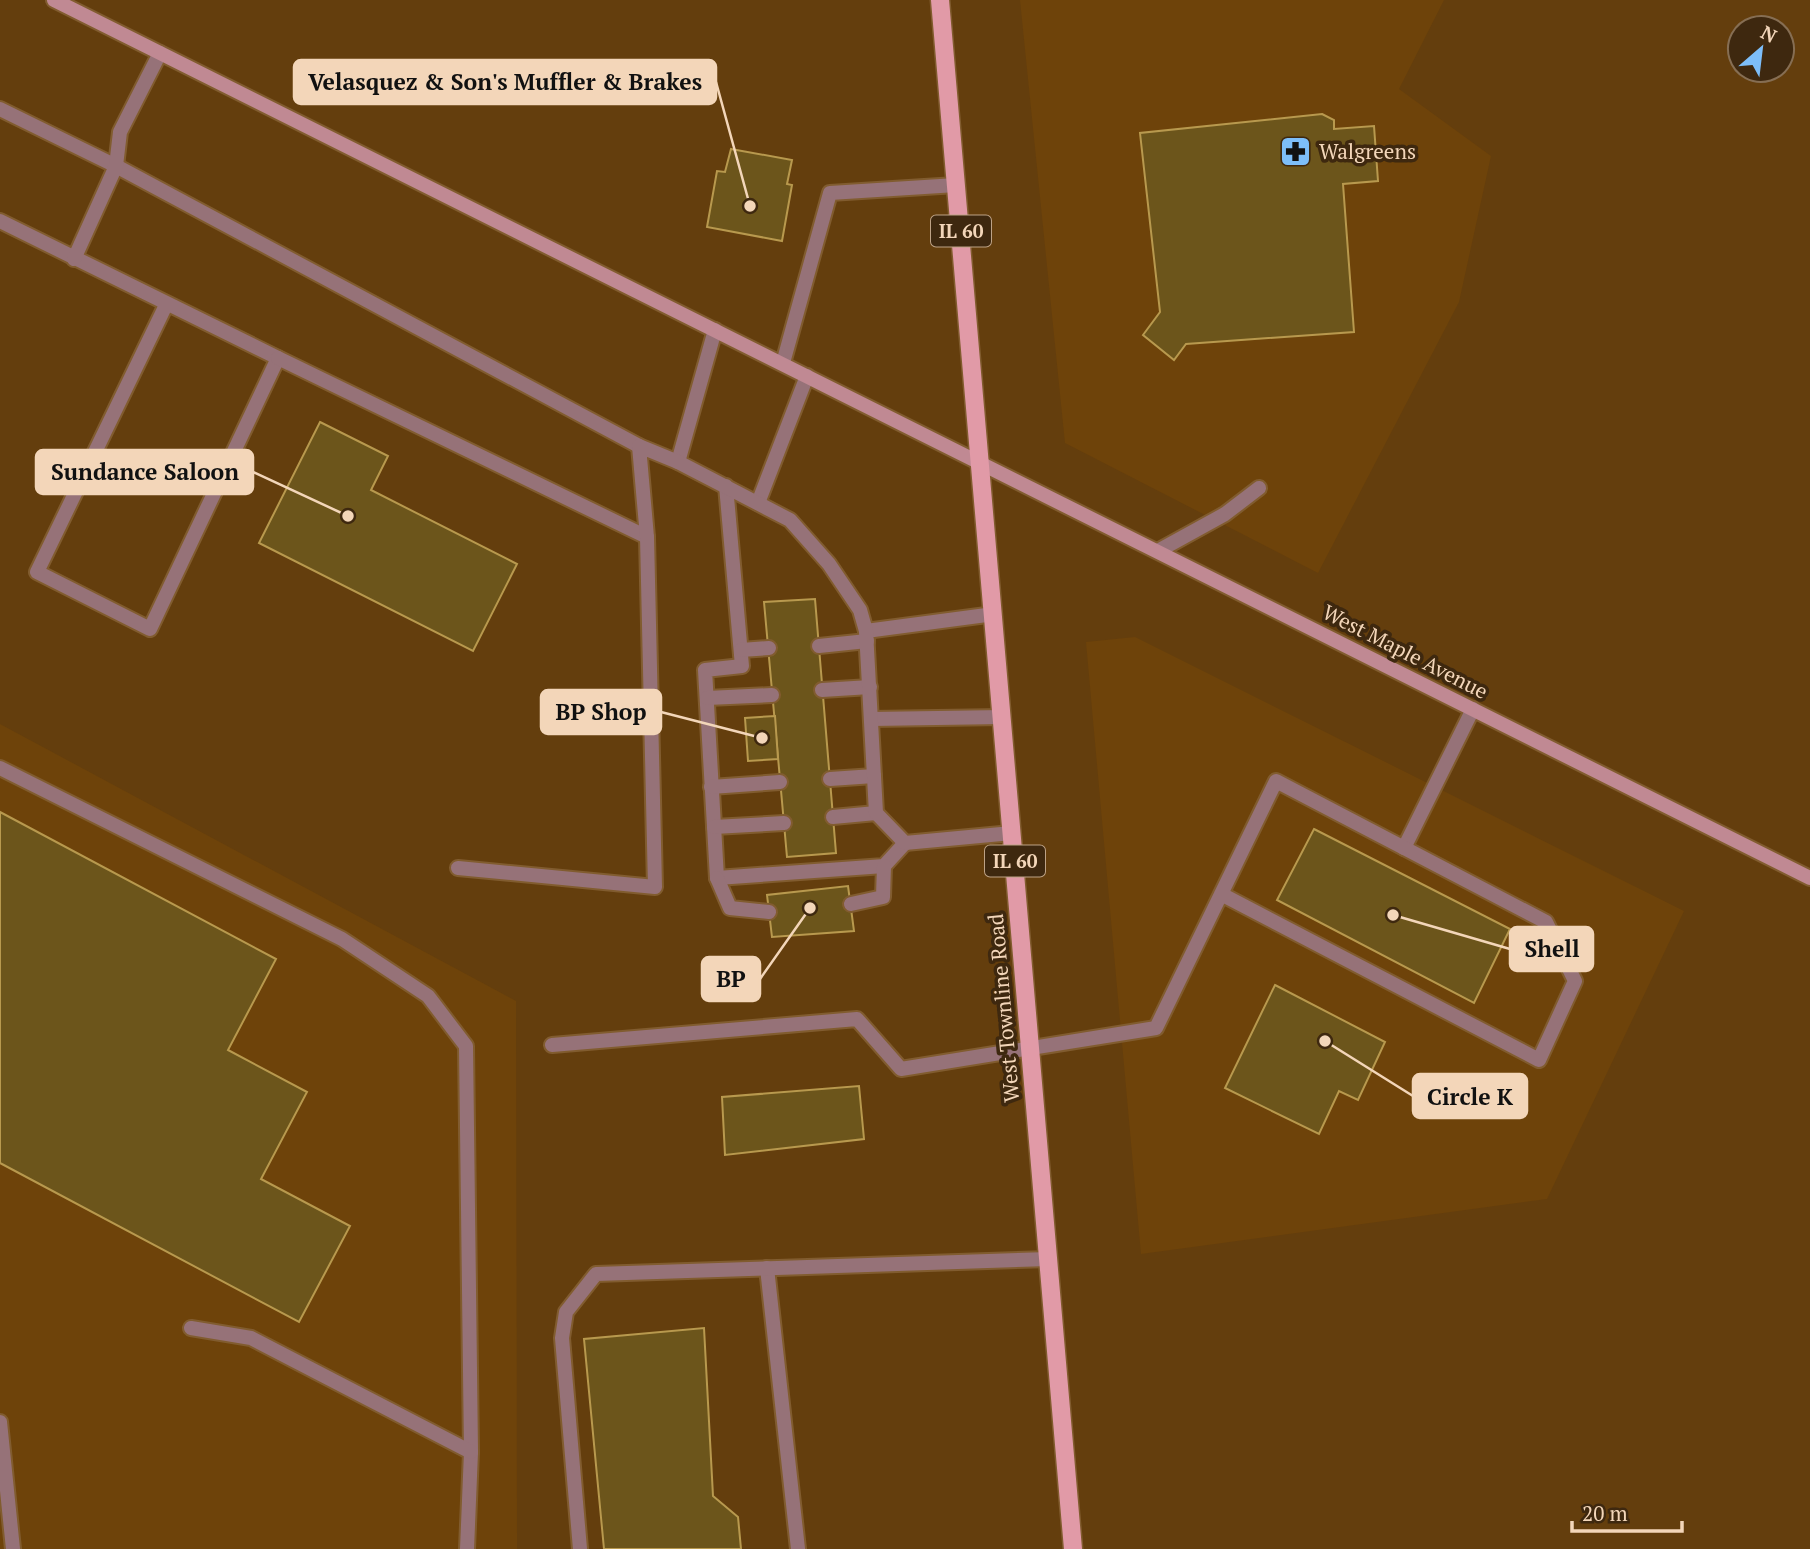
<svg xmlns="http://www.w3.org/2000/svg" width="1810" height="1549" viewBox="0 0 1810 1549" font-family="'PT Serif',serif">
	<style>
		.built { fill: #6e430a }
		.building { fill: #6c551b; stroke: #b8994e; stroke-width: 2 }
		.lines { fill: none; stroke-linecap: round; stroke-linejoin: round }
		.service-casing { stroke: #815c2f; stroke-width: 18 }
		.secondary-casing { stroke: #815c2f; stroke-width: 18 }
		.primary-casing { stroke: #815c2f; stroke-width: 21 }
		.service { stroke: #967278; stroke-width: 14 }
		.secondary { stroke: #c08993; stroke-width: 14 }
		.primary { stroke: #e19aa7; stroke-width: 18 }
		.labels { text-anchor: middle; stroke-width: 7; stroke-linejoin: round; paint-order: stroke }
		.shield { fill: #3e280f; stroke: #bda286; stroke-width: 2 }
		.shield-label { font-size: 19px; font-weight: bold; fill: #f3d6b9 }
		.poi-label { font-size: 21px; fill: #f3d6b9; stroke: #3e280f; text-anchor: start }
		.street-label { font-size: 21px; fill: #f3d6b9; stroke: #3e280f }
		.leader { fill: none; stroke: #f3d6b9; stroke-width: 2.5 }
		.callout-dot { fill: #f3d6b9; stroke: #3e280f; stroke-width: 2.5 }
		.callout { fill: #f3d6b9; stroke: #f3d6b9; stroke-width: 2.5 }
		.callout-label { font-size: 23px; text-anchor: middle; font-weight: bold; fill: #111 }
	</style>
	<rect width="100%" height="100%" fill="#643e0d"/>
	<g class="built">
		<polygon points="1020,0 1444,0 1399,89 1491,156 1459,302 1318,573 1065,443"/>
		<polygon points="1135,637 1684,911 1547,1199 1141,1254 1086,642"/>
		<polygon points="0,724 516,1001 517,1549 0,1549"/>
	</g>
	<g class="building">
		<polygon points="1322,114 1334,120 1334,129 1374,126 1378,181 1343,184 1354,332 1186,344 1174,360 1143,335 1160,312 1140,133"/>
		<polygon points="731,149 792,160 787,184 792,185 782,241 707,227 717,171 725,172"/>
		<polygon points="320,422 388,456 371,490 517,564 473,651 259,543"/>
		<polygon points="815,599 836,853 787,857 764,602"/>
		<polygon points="775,716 778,759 748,761 745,718"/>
		<polygon points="0,812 276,959 228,1050 307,1092 261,1179 350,1226 299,1322 0,1163"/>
		<polygon points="1314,829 1510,929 1474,1003 1277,900"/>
		<polygon points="848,886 854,931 772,937 767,895"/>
		<polygon points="1275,985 1385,1042 1358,1100 1339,1091 1319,1134 1225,1088"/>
		<polygon points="859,1086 864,1139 725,1155 722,1097"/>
		<polygon points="704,1328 713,1496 738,1517 741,1549 604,1549 584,1339"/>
	</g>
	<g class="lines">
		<defs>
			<g id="service">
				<polyline points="0,109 116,166 639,446"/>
				<polyline points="0,221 278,358 150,629 37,572 166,305"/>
				<polyline points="74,259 116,166 120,132 160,53"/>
				<polyline points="278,358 647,537"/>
				<polyline points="783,363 830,193 956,185"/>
				<polyline points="678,462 715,330"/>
				<polyline points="726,486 742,666 705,670 717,878 884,866 905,843"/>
				<polyline points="758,503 807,376"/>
				<polyline points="1158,551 1225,514 1259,488"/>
				<polyline points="866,631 994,614"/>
				<polyline points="819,646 867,641"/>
				<polyline points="741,650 769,648"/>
				<polyline points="822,690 870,687"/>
				<polyline points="707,698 772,695"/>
				<polyline points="871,719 1003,717"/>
				<polyline points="0,768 342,939 428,996 466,1046 471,1452 467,1549"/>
				<polyline points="830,779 874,776"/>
				<polyline points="711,787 780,782"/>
				<polyline points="833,817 876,813"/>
				<polyline points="714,827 784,823"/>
				<polyline points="1404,848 1473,709"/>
				<polyline points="458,868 655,887 647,537 639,446 678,462 790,520 829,564 860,610 866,631 876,813 905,843 1012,833"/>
				<polyline points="717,878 730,908 769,912"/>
				<polyline points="851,904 883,897 884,866"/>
				<polyline points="552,1045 857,1019 901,1069 1156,1028 1276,781 1546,922 1575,981 1539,1060 1221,894"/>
				<polyline points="767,1268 798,1549"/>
				<polyline points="191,1328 251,1338 471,1452"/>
				<polyline points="0,1422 13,1549"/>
				<polyline points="580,1549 562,1338 566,1312 596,1274 1049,1259"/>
			</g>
			<polyline id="secondary" points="54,0 1810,878"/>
			<polyline id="primary" points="940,0 1073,1549"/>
		</defs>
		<use href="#service" class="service-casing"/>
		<use href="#secondary" class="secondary-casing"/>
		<use href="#primary" class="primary-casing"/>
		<use href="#service" class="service"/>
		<use href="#secondary" class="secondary"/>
		<use href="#primary" class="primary"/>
	</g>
	<defs>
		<symbol id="pharmacy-square" viewBox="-11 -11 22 22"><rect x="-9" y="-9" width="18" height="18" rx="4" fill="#7dbef9" stroke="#3e280f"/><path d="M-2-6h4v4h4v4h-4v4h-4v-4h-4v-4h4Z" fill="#111"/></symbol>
	</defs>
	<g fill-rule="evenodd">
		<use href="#pharmacy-square" x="1278" y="134" width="35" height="35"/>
	</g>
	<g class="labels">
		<g class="shield">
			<rect x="931" y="215.5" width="60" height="31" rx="5"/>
			<rect x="985" y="845.5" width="60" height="31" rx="5"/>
		</g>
		<g class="shield-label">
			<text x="961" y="238">IL 60</text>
			<text x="1015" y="868">IL 60</text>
		</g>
		<g class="poi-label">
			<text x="1319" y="159">Walgreens</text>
		</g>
		<g class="street-label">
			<text transform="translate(1405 652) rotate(27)" y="7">West Maple Avenue</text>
			<text transform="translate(1004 1008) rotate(-95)" y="7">West Townline Road</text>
		</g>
	</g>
	<path class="leader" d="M750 206L716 82M348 516L253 472M762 738L661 712M1393 915L1510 949M810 908L760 979M1325 1041L1413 1096"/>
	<g class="callout-dot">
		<circle cx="750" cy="206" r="7"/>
		<circle cx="348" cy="516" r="7"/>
		<circle cx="762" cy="738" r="7"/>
		<circle cx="1393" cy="915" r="7"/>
		<circle cx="810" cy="908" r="7"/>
		<circle cx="1325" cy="1041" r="7"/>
	</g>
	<g class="callout">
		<rect x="294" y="60" width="422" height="44" rx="7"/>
		<rect x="36" y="450" width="217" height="44" rx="7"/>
		<rect x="541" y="690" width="120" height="44" rx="7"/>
		<rect x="1510" y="927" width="83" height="44" rx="7"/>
		<rect x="702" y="957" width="58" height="44" rx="7"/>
		<rect x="1413" y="1074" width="114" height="44" rx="7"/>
	</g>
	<g class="callout-label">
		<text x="505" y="90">Velasquez &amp; Son's Muffler &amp; Brakes</text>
		<text x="145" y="480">Sundance Saloon</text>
		<text x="601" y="720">BP Shop</text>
		<text x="1552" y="957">Shell</text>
		<text x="731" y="987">BP</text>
		<text x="1470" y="1105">Circle K</text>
	</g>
	<g transform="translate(1761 49) rotate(28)"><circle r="33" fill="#3e280f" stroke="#866e53" stroke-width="2"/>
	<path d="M0-5L12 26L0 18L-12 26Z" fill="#7dbef9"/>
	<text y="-10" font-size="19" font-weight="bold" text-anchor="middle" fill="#f3d6b9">N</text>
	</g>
	<path d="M1572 1521v10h110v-10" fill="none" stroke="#f3d6b9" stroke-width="3.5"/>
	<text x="1582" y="1521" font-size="21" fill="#f3d6b9" stroke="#3e280f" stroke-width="5" paint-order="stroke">20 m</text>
</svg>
